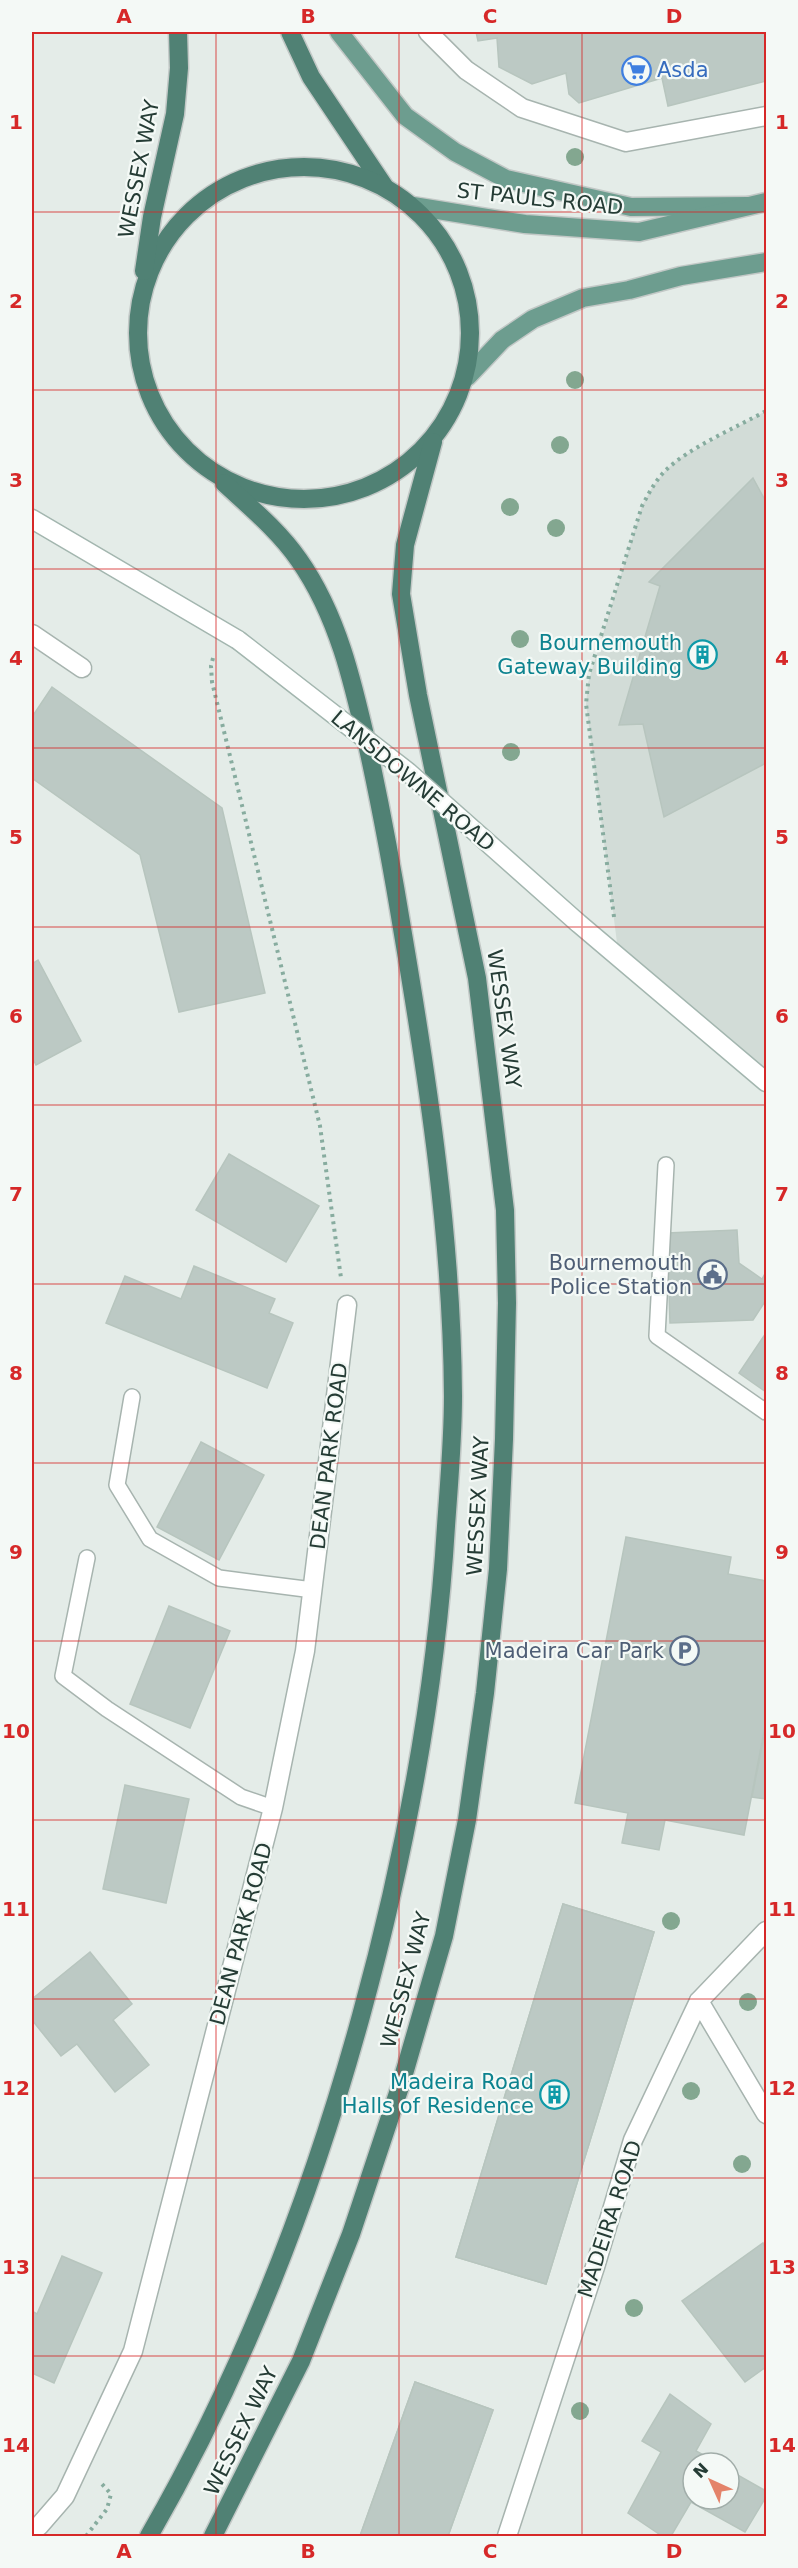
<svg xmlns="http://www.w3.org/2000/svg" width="798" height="2568" viewBox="0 0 798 2568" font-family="'DejaVu Sans',sans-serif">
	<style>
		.built { fill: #d2dcd7 }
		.building { fill: #bcc9c4; stroke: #b7c5be; stroke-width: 1.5 }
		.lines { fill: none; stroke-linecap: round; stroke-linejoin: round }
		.service-casing { stroke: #a7b4af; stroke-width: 18 }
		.minor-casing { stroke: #a7b4af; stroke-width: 21 }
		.secondary-casing { stroke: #a3b6af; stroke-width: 21 }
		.primary-casing { stroke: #c2c8c6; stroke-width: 21 }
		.trunk-casing { stroke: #c2c8c6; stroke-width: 21 }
		.path { stroke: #87ac9f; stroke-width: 4; stroke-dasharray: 3 4.5; stroke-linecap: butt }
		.service { stroke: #fff; stroke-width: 15 }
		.minor { stroke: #fff; stroke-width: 18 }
		.secondary { stroke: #fff; stroke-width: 18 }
		.primary { stroke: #6d9d8f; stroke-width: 18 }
		.trunk { stroke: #508174; stroke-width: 18 }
		.secondary-bridge-casing { stroke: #a3b6af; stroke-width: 21; stroke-linecap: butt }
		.secondary-bridge { stroke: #fff; stroke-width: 18 }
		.tree { fill: #83a790 }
		.grid { fill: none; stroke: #d62828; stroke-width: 1.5; stroke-opacity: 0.55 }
		.labels { text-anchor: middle; stroke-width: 4.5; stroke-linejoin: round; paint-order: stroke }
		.shop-label { font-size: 21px; fill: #366cbe; stroke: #f4f9f6; text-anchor: start }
		.street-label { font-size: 21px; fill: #253c35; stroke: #f4f9f6 }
		.culture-label { font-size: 21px; fill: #0d838f; stroke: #f4f9f6; text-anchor: end }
		.service-label { font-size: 21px; fill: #4e5e75; stroke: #f4f9f6; text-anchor: end }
		.neatline { fill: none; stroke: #d62828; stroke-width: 2 }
		.grid-label { font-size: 20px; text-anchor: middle; font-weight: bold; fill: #d62828 }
	</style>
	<rect width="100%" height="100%" fill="#e4ece8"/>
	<polygon class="built" points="766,411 766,1082 619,958 586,704 588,683 642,506 653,486 666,470 680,458"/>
	<g class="building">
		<polygon points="476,32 766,32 766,81 668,106 662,78 579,103 569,94 566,73 532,84 499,67 497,38 478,41"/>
		<polygon points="753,478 766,502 766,763 664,817 643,724 619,725 660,586 649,582"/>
		<polygon points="52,687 222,808 265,993 179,1012 140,855 32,778 32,717"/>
		<polygon points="38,960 81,1041 36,1065 32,1057 32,964"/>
		<polygon points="229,1154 319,1206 286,1262 196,1210"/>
		<polygon points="737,1230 739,1263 762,1279 766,1272 766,1300 753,1320 670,1323 667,1233"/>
		<polygon points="194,1266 275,1299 269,1313 293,1323 267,1388 106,1323 125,1276 181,1299"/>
		<polygon points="766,1333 766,1392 739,1373"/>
		<polygon points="201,1442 264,1475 219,1560 157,1527"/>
		<polygon points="626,1537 731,1557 728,1574 766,1581 766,1721 744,1835 665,1820 659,1850 622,1843 628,1813 575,1803"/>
		<polygon points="169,1606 230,1631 190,1728 130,1704"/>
		<polygon points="766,1726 766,1799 752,1797"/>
		<polygon points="125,1785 189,1799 166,1903 103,1889"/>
		<polygon points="563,1904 654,1932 546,2284 456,2257"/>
		<polygon points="563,1904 654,1932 546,2284 456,2257"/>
		<polygon points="90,1952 132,2004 113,2020 149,2065 115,2092 77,2044 61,2056 32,2020 32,1999"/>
		<polygon points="763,2243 766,2250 766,2367 745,2382 682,2301"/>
		<polygon points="62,2256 102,2273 54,2383 32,2373 32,2311 37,2314"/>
		<polygon points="415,2382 493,2410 448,2536 360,2536"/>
		<polygon points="415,2382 493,2410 448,2536 360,2536"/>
		<polygon points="670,2394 711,2424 696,2451 718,2463 693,2463 693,2499 729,2499 729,2470 766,2491 766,2497 745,2532 691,2502 671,2536 662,2536 628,2513 661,2452 642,2441"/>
	</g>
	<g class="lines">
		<defs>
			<g id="service">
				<polyline points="666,1165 657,1336 766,1412"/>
				<polyline points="132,1397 117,1485 150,1539 219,1578 313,1590"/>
				<polyline points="87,1558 63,1676 107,1709 241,1797 273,1808"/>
			</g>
			<g id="minor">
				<polyline points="428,32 466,70 522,108 626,142 766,116"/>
				<polyline points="32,634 82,668"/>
				<polyline points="699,2001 766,2114"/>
				<polyline points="32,2528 39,2526 65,2496 133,2351 273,1808 305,1651 347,1305"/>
				<polyline points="507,2536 595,2267 633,2140 699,2001 766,1931"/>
			</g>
			<g id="secondary">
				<polyline points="32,519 238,640"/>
				<polyline points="577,922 766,1082"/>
			</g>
			<g id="primary">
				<polyline points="339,32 405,116 455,152 506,179 631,207 748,206"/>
				<polyline points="413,206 525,224 639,232 766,202"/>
				<polyline points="467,377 502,340 533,319 583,298 629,290 681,276 766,262"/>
			</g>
			<g id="trunk">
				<polyline points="290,32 311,77 384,186"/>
				<circle cx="304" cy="333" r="166"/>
				<polyline points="144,271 152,217 175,114 179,68 178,32"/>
				<path d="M149,2536C243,2373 311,2198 361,2016C405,1856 436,1693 446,1526C449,1483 453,1440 453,1396C452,1241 429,1087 403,934C393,873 382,813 369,753C354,687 339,617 299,560C279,531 250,507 224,483"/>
				<polyline points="213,2536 301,2361 351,2234 401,2084 444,1936 467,1820 485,1693 498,1569 504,1439 507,1303 505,1210 477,978 418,695 401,594 405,545 433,442"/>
			</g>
		</defs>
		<use href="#service" class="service-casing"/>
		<use href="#minor" class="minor-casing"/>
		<use href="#secondary" class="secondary-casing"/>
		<use href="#primary" class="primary-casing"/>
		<use href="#trunk" class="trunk-casing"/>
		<g class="path">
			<polyline points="213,658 211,666 212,682 320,1126 341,1278"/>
			<path d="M614,917L586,704L589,674L642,506C649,493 655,481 665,471C688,448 737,427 766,411"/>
			<polyline points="86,2536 107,2509 111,2494 101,2483"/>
		</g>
		<use href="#service" class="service"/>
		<use href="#minor" class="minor"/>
		<use href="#secondary" class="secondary"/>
		<use href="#primary" class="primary"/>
		<use href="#trunk" class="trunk"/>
		<defs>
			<polyline id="secondary-bridge" points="238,640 408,772 577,922"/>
		</defs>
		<use href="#secondary-bridge" class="secondary-bridge-casing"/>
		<use href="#secondary-bridge" class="secondary-bridge"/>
	</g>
	<g class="tree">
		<circle cx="575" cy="157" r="9"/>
		<circle cx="575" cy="380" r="9"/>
		<circle cx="560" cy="445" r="9"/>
		<circle cx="510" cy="507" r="9"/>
		<circle cx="556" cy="528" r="9"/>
		<circle cx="520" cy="639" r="9"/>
		<circle cx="511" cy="752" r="9"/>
		<circle cx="671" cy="1921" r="9"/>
		<circle cx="748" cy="2002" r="9"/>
		<circle cx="691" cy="2091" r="9"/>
		<circle cx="742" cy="2164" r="9"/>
		<circle cx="634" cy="2308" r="9"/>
		<circle cx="580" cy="2411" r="9"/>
	</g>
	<path class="grid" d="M216,32V2536M399,32V2536M582,32V2536M32,212H766M32,390H766M32,569H766M32,748H766M32,927H766M32,1105H766M32,1284H766M32,1463H766M32,1641H766M32,1820H766M32,1999H766M32,2178H766M32,2356H766"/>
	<defs>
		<symbol id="supermarket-ring" viewBox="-11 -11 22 22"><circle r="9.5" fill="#f4f9f6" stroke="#3f7fe0" stroke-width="1.5"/><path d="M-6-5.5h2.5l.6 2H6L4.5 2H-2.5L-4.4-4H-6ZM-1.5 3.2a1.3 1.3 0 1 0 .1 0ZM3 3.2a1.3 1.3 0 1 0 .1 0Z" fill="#3f7fe0"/></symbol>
		<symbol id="building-ring" viewBox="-11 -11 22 22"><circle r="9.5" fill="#f4f9f6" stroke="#0f9aa8" stroke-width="1.5"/><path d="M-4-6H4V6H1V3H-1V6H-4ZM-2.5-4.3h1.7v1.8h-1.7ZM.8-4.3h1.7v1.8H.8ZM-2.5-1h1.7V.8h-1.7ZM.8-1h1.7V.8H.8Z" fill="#0f9aa8"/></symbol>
		<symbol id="civic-ring" viewBox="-11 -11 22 22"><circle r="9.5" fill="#f4f9f6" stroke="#5c6f8a" stroke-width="1.5"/><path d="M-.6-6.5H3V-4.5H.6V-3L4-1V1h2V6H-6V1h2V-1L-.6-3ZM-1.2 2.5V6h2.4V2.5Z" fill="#5c6f8a"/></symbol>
		<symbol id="parking-ring" viewBox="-11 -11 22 22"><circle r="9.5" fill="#f4f9f6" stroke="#5c6f8a" stroke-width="1.5"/><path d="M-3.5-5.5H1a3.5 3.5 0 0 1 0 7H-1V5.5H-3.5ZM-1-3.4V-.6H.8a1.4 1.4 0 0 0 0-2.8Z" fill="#5c6f8a"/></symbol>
	</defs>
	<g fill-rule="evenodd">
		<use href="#supermarket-ring" x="620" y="54" width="33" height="33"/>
		<use href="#building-ring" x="686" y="638" width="33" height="33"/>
		<use href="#civic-ring" x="696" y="1258" width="33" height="33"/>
		<use href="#parking-ring" x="668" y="1634" width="33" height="33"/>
		<use href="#building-ring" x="538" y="2078" width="33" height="33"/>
	</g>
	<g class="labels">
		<g class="shop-label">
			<text x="657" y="77">Asda</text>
		</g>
		<g class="street-label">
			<text transform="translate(139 169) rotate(-79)" y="7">WESSEX WAY</text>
			<text transform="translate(540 199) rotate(6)" y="7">ST PAULS ROAD</text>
			<text transform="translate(413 781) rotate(40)" y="7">LANSDOWNE ROAD</text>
			<text transform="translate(504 1019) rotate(82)" y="7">WESSEX WAY</text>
			<text transform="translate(329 1456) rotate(-83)" y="7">DEAN PARK ROAD</text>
			<text transform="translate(478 1506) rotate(-87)" y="7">WESSEX WAY</text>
			<text transform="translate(241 1934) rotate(-75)" y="7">DEAN PARK ROAD</text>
			<text transform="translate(406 1980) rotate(-75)" y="7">WESSEX WAY</text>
			<text transform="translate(610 2219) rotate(-72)" y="7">MADEIRA ROAD</text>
			<text transform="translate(241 2431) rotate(-64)" y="7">WESSEX WAY</text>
		</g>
		<g class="culture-label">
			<text x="682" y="650">Bournemouth<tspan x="682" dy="24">Gateway Building</tspan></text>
			<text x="534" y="2089">Madeira Road<tspan x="534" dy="24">Halls of Residence</tspan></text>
		</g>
		<g class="service-label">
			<text x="692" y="1270">Bournemouth<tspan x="692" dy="24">Police Station</tspan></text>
			<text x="664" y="1658">Madeira Car Park</text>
		</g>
	</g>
	<rect width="798" height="2568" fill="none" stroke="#f4f9f6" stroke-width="66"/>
	<g transform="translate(711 2481) rotate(315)"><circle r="28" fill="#f4f9f6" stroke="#a1ada9" stroke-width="1.5"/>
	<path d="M0-4.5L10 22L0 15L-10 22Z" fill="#e4836a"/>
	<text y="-9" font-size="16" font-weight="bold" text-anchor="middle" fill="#253c35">N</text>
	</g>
	<rect x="33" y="33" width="732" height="2502" class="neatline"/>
	<g class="grid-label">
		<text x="124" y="23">A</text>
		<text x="308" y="23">B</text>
		<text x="490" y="23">C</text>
		<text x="674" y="23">D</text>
		<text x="16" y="129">1</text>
		<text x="782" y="129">1</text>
		<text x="16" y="308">2</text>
		<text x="782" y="308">2</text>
		<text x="16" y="487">3</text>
		<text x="782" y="487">3</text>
		<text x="16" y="665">4</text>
		<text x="782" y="665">4</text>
		<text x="16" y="844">5</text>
		<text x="782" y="844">5</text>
		<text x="16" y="1023">6</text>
		<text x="782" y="1023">6</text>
		<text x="16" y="1201">7</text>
		<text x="782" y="1201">7</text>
		<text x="16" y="1380">8</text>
		<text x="782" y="1380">8</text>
		<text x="16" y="1559">9</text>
		<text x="782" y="1559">9</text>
		<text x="16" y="1738">10</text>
		<text x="782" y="1738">10</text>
		<text x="16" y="1916">11</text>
		<text x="782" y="1916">11</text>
		<text x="16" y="2095">12</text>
		<text x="782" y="2095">12</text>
		<text x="16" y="2274">13</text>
		<text x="782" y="2274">13</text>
		<text x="16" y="2452">14</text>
		<text x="782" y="2452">14</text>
		<text x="124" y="2558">A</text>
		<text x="308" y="2558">B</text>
		<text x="490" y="2558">C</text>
		<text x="674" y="2558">D</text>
	</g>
</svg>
